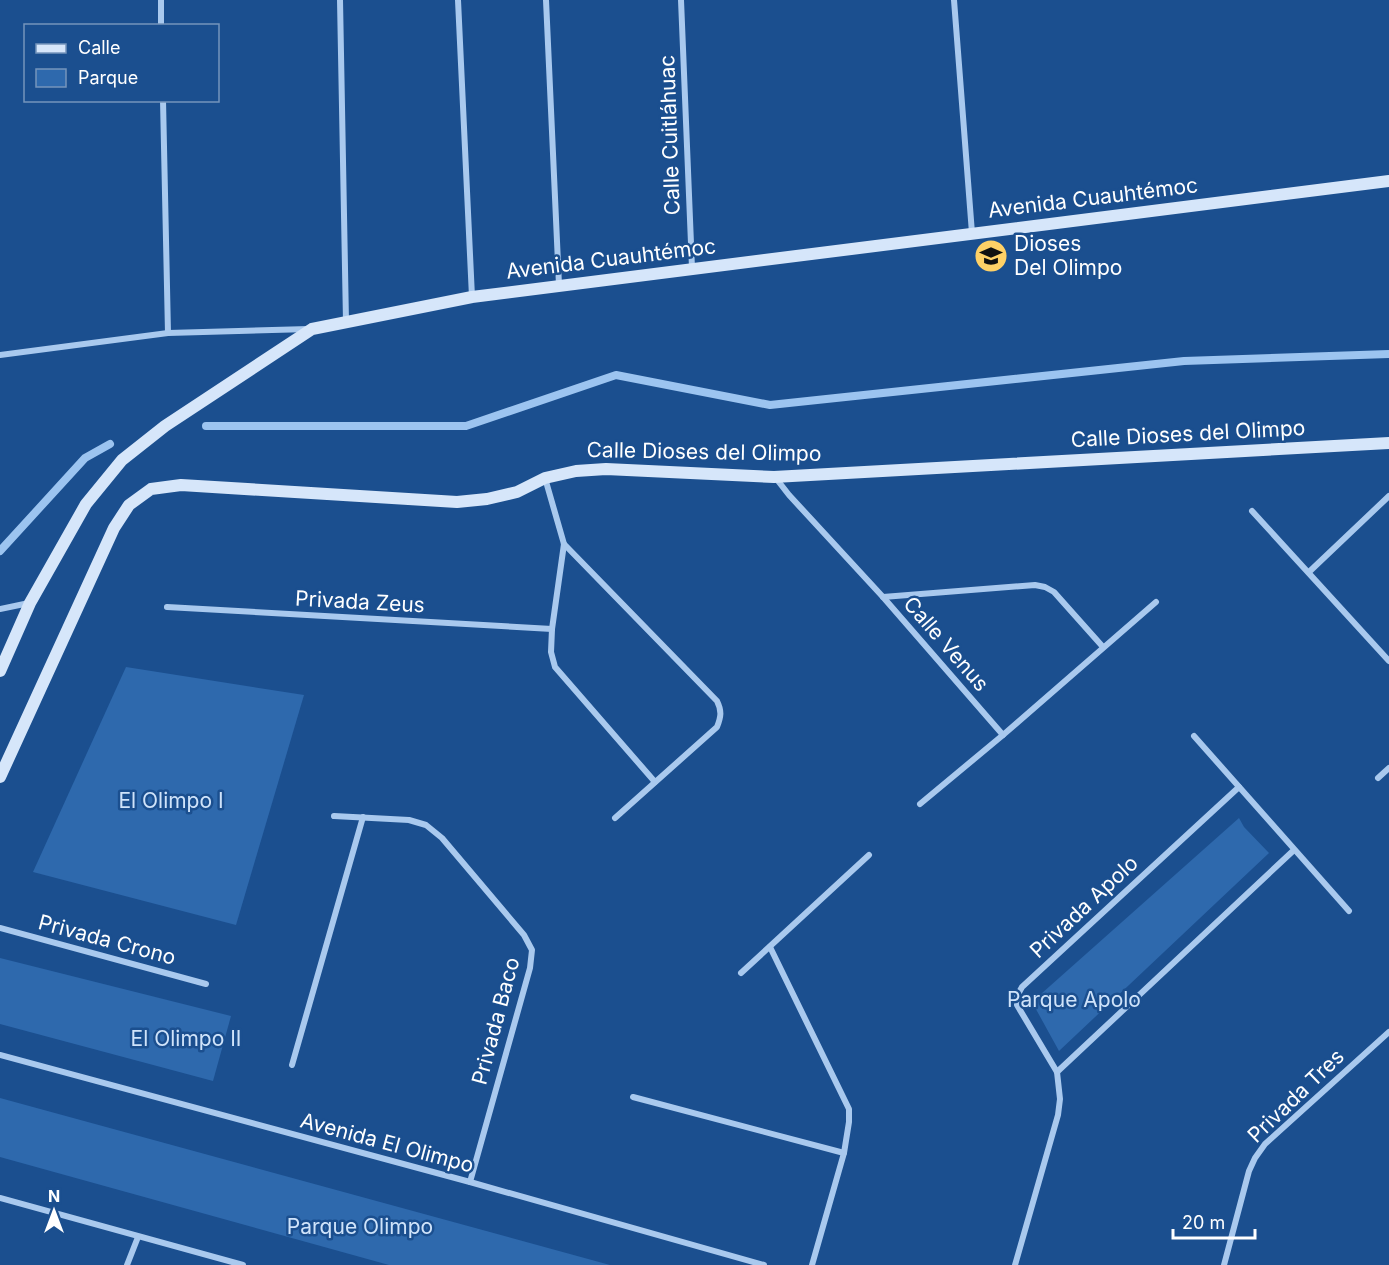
<svg xmlns="http://www.w3.org/2000/svg" width="1389" height="1265" viewBox="0 0 1389 1265" font-family="Inter,sans-serif">
	<style>
		.green { fill: #2e69ad }
		.lines { fill: none; stroke-linecap: round; stroke-linejoin: round }
		.stream { stroke: #9cc4f0; stroke-width: 8 }
		.minor { stroke: #a9c9ee; stroke-width: 6 }
		.secondary { stroke: #d6e6fa; stroke-width: 12 }
		.labels { text-anchor: middle; stroke-width: 5; stroke-linejoin: round; paint-order: stroke }
		.street-label { font-size: 21px; fill: #fff; stroke: #1b4f8f }
		.poi-label { font-size: 21px; fill: #fff; stroke: #1b4f8f; text-anchor: start }
		.park-label { font-size: 21px; fill: #cfe3fa; stroke: #1b4f8f }
	</style>
	<rect width="100%" height="100%" fill="#1b4f8f"/>
	<g class="green">
		<polygon points="126,667 304,695 236,925 33,872"/>
		<polygon points="1239,818 1244,827 1269,853 1059,1051 1032,1002"/>
		<polygon points="0,958 231,1016 213,1081 0,1024"/>
		<polygon points="0,1098 610,1265 389,1265 0,1157"/>
	</g>
	<g class="lines">
		<g class="stream">
			<polyline points="206,426 466,426 616,375 770,405 1184,361 1389,354"/>
			<polyline points="0,551 85,458 110,444"/>
		</g>
		<g class="minor">
			<polyline points="161,0 161,26"/>
			<polyline points="340,0 346,322"/>
			<polyline points="458,0 472,297"/>
			<polyline points="546,0 559,285"/>
			<polyline points="681,0 692,268"/>
			<polyline points="954,0 972,233"/>
			<polyline points="163,100 168,333"/>
			<polyline points="0,355 168,333 309,329"/>
			<polyline points="775,477 789,495 883,597 1003,735"/>
			<polyline points="545,478 564,544 552,629 551,652 555,667 655,782"/>
			<polyline points="1252,511 1389,661"/>
			<path d="M564,544L717,701C722,711 721,717 717,727L615,818"/>
			<polyline points="1309,572 1389,496"/>
			<polyline points="883,597 1035,585 1045,587 1054,592 1103,647"/>
			<polyline points="167,607 552,629"/>
			<polyline points="0,609 29,603"/>
			<polyline points="1194,736 1349,911"/>
			<polyline points="1378,778 1389,768"/>
			<polyline points="920,804 1003,735 1156,602"/>
			<polyline points="334,816 409,820 426,825 442,838 524,935 532,950 530,968 470,1182"/>
			<polyline points="0,928 206,984"/>
			<polyline points="770,947 849,1109 849,1122 844,1153 812,1265"/>
			<polyline points="741,973 869,855"/>
			<polyline points="0,1055 470,1182 764,1265"/>
			<polyline points="292,1065 363,817"/>
			<polyline points="1057,1072 1294,850"/>
			<polyline points="633,1097 844,1153"/>
			<polyline points="0,1198 243,1265"/>
			<polyline points="127,1265 138,1237"/>
			<polyline points="1015,1265 1058,1115 1060,1099 1057,1072 1017,1005 1017,996 1022,987 1239,787"/>
			<polyline points="1224,1265 1249,1171 1255,1158 1265,1144 1389,1032"/>
		</g>
		<g class="secondary">
			<polyline points="0,671 30,603 86,504 122,460 165,426 312,329 472,297 1389,181"/>
			<polyline points="0,777 114,528 129,505 151,489 181,485 457,502 487,499 517,492 545,478 576,471 606,469 774,477 1389,443"/>
		</g>
	</g>
	<defs>
		<symbol id="school-disc" viewBox="-11 -11 22 22"><circle r="9.5" fill="#ffd166" stroke="#1b4f8f"/><path d="M0-5L7-2L0 1L-7-2ZM-4 1L0 2.5L4 1V4Q0 6-4 4Z" fill="#111"/></symbol>
	</defs>
	<g fill-rule="evenodd">
		<use href="#school-disc" x="972" y="237" width="38" height="38"/>
	</g>
	<g class="labels">
		<g class="street-label">
			<text transform="translate(670 135) rotate(-92)" y="7">Calle Cuitláhuac</text>
			<text transform="translate(1093 198) rotate(-7)" y="7">Avenida Cuauhtémoc</text>
			<text transform="translate(611 259) rotate(-7)" y="7">Avenida Cuauhtémoc</text>
			<text transform="translate(1188 434) rotate(-3)" y="7">Calle Dioses del Olimpo</text>
			<text transform="translate(704 452) rotate(1)" y="7">Calle Dioses del Olimpo</text>
			<text transform="translate(360 602) rotate(3)" y="7">Privada Zeus</text>
			<text transform="translate(946 644) rotate(49)" y="7">Calle Venus</text>
			<text transform="translate(1084 907) rotate(-43)" y="7">Privada Apolo</text>
			<text transform="translate(107 940) rotate(15)" y="7">Privada Crono</text>
			<text transform="translate(496 1021) rotate(-75)" y="7">Privada Baco</text>
			<text transform="translate(1296 1096) rotate(-44)" y="7">Privada Tres</text>
			<text transform="translate(387 1143) rotate(15)" y="7">Avenida El Olimpo</text>
		</g>
		<g class="poi-label">
			<text x="1014" y="251">Dioses<tspan x="1014" dy="24">Del Olimpo</tspan></text>
		</g>
		<g class="park-label">
			<text x="171" y="808">El Olimpo I</text>
			<text x="1074" y="1007">Parque Apolo</text>
			<text x="186" y="1046">El Olimpo II</text>
			<text x="360" y="1234">Parque Olimpo</text>
		</g>
	</g>
	<rect x="24" y="24" width="195" height="78" fill="#1b4f8f" stroke="#7695bc" stroke-width="1.5"/>
	<rect x="36" y="44" width="30" height="9" fill="#d6e6fa" stroke="#7695bc" stroke-width="1.5"/>
	<text x="78" y="54" font-size="18" fill="#ffffff">Calle</text>
	<rect x="36" y="69" width="30" height="18" fill="#2e69ad" stroke="#7695bc" stroke-width="1.5"/>
	<text x="78" y="84" font-size="18" fill="#ffffff">Parque</text>
	<g transform="translate(54 1211)" stroke="#1b4f8f" stroke-width="4.5" paint-order="stroke">
	<path d="M0-4.5L10 22L0 15L-10 22Z" fill="#ffffff"/>
	<text y="-9" font-size="16" font-weight="bold" text-anchor="middle" fill="#ffffff">N</text>
	</g>
	<path d="M1173 1229v9h82v-9" fill="none" stroke="#ffffff" stroke-width="3"/>
	<text x="1182" y="1229" font-size="18" fill="#ffffff" stroke="#1b4f8f" stroke-width="4.5" paint-order="stroke">20 m</text>
</svg>
